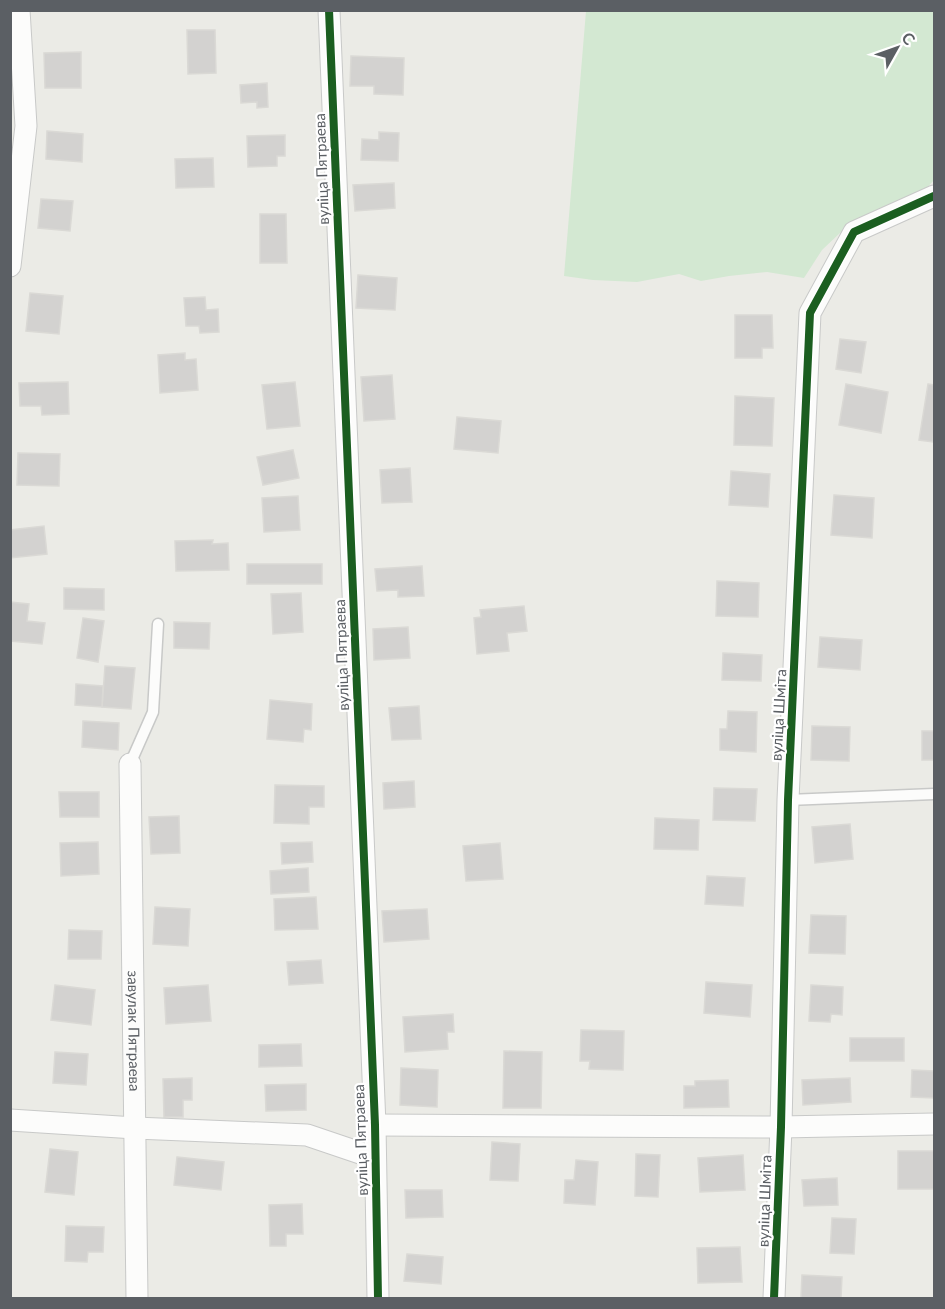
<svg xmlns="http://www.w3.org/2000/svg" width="945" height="1309" viewBox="0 0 945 1309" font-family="Lato,sans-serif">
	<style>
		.green { fill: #d3e8d2 }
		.building { fill: #d3d2d0; stroke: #dad9d5; stroke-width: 1.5 }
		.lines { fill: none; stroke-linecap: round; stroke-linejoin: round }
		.lane-casing { stroke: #c8c9c8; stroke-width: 13 }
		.street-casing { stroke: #c8c9c8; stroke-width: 23 }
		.lane { stroke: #fcfcfb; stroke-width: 10 }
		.street { stroke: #fcfcfb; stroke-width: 21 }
		.cycleway-casing { stroke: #fff; stroke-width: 11 }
		.cycleway { stroke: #1b5e20; stroke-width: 8 }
		.labels { text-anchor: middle; stroke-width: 4.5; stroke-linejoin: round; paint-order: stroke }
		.street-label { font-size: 15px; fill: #5b5f64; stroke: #fff }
	</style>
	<rect width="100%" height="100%" fill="#ebebe6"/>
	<polygon class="green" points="586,11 934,11 934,180 923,192 867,215 840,233 822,250 804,278 767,272 729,276 701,281 679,274 637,282 593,280 564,276"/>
	<g class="building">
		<polygon points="187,30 215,30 216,73 188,74"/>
		<polygon points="81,52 81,88 45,88 44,53"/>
		<polygon points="351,56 404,58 403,95 374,94 374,86 350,86"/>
		<polygon points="267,83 268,107 257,108 257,102 241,103 240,85"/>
		<polygon points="47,131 83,134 82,162 46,159"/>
		<polygon points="379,132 399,133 398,161 361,160 362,139 379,140"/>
		<polygon points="285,135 285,156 277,156 277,166 248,167 247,136"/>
		<polygon points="213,158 214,187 176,188 175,159"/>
		<polygon points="394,183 395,208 355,211 353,185"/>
		<polygon points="41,199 73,201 70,231 38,228"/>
		<polygon points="260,214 286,214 287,263 260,263"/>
		<polygon points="358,275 397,278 395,310 356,308"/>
		<polygon points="30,293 63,296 59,334 26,331"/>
		<polygon points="205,297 206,310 218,309 219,332 200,333 199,326 186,326 184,298"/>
		<polygon points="735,315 772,315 773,348 762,348 762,358 735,358"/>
		<polygon points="840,339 866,342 861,373 836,369"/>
		<polygon points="185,353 185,360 196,359 198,390 160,393 158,355"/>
		<polygon points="392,375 395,419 364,421 361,377"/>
		<polygon points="68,382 69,414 42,415 41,406 20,406 19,383"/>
		<polygon points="295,382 300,426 267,429 262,385"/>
		<polygon points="846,384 888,392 881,433 839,425"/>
		<polygon points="928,384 934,385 934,430 933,442 919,440"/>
		<polygon points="735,396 774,398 772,446 734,445"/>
		<polygon points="457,417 501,421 498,453 454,449"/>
		<polygon points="293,450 299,478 263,485 257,457"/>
		<polygon points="18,453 60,454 59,486 17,485"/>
		<polygon points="410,468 412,502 382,503 380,470"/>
		<polygon points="731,471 770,474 768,507 729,505"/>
		<polygon points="834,495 874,498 872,538 831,535"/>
		<polygon points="298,496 300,530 264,532 262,498"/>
		<polygon points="44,526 47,554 10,558 10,530"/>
		<polygon points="213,540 212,544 228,543 229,570 176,571 175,541"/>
		<rect x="247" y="564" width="75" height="20"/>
		<polygon points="422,566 424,596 398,597 398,590 377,591 375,569"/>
		<polygon points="717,581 759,583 758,617 716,616"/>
		<polygon points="64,588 104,589 104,610 64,609"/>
		<polygon points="301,593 303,632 273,634 271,594"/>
		<polygon points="10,602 29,604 27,621 45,623 42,644 10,641"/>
		<polygon points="524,606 527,631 507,633 509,651 477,654 474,618 481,617 480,610"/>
		<polygon points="83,618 104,621 98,662 77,658"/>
		<polygon points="174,622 210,623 209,649 174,648"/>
		<polygon points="408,627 410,658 374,660 373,629"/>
		<polygon points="820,637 862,640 860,670 818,667"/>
		<polygon points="723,653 762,655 761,681 722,680"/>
		<polygon points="105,666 135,668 131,709 102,707"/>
		<polygon points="76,684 103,686 102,707 75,705"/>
		<polygon points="270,700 312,704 311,730 304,729 303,742 267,739"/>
		<polygon points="419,706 421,739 392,740 389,708"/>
		<polygon points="728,711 757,712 756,752 720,750 720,729 727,729"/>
		<polygon points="83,721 119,723 118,750 82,747"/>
		<polygon points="812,726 850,727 849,761 811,760"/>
		<rect x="922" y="731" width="12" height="29"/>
		<polygon points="414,781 415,807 384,809 383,783"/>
		<polygon points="275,785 324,786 324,807 309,807 309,824 274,823"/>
		<polygon points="714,788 757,789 755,821 713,820"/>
		<polygon points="59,792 99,792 99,817 60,817"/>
		<polygon points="179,816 180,853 151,854 149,817"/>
		<polygon points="655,818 699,820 698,850 654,849"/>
		<polygon points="850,824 853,859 815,863 812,827"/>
		<polygon points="98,842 99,874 61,876 60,843"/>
		<polygon points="312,842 313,862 282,864 281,843"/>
		<polygon points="500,843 503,879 466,881 463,846"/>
		<polygon points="308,868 309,892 271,894 270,871"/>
		<polygon points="707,876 745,878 743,906 705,904"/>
		<polygon points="316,897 318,929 275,930 274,899"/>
		<polygon points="155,907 190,909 188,946 153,944"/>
		<polygon points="427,909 429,939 384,942 382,911"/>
		<polygon points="811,915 846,916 845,954 809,953"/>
		<polygon points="69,930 102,931 101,959 68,959"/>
		<polygon points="321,960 323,983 289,985 287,962"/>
		<polygon points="706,982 752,985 750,1017 704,1013"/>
		<polygon points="55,985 95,990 91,1025 51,1020"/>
		<polygon points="208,985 211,1021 166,1024 164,988"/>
		<polygon points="811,985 843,987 842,1015 831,1014 830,1022 809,1021"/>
		<polygon points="453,1014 454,1032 447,1032 448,1049 405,1052 403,1017"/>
		<polygon points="581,1030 624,1031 623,1070 589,1069 590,1061 580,1061"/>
		<rect x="850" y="1038" width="54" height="23"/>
		<polygon points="301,1044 302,1066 259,1067 259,1045"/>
		<polygon points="504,1051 542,1052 541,1108 503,1108"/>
		<polygon points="55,1052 88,1054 86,1085 53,1083"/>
		<polygon points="401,1068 438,1070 437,1107 400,1105"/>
		<polygon points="912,1070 934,1071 934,1098 911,1097"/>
		<polygon points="192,1078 192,1100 183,1100 183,1117 164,1117 163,1079"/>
		<polygon points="850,1078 851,1102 803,1105 802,1080"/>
		<polygon points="728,1080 729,1107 684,1108 684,1086 695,1086 695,1081"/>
		<polygon points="306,1084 306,1110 266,1111 265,1085"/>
		<polygon points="492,1142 520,1144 518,1181 490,1180"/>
		<polygon points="50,1149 78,1152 74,1195 45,1192"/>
		<rect x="898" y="1151" width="36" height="38"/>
		<polygon points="636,1154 660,1155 658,1197 635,1196"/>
		<polygon points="743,1155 745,1190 700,1192 698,1158"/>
		<polygon points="177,1157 224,1162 221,1190 174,1185"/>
		<polygon points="576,1160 598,1162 595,1205 564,1203 565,1180 574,1180"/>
		<polygon points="837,1178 838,1205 804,1206 802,1180"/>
		<polygon points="405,1190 442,1190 443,1217 406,1218"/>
		<polygon points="302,1204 303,1234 286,1234 286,1246 270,1246 269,1205"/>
		<polygon points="832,1218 856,1219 854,1254 830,1253"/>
		<polygon points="66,1226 104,1227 103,1252 88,1252 87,1262 65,1261"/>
		<polygon points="740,1247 742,1282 698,1283 697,1248"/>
		<polygon points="407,1254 443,1257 441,1284 404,1281"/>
		<polygon points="802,1275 842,1277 841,1298 801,1298"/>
	</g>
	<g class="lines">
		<defs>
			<g id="lane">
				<polyline points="130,764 153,712 158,624"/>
				<polyline points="788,800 934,794"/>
			</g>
			<g id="street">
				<polyline points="329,10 375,1125 378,1298"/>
				<polyline points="10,266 26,126 19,10"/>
				<path id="s1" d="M130,764L137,1298"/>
				<polyline points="10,1120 135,1128 307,1135 375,1158"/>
				<polyline points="375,1125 781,1127 934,1124"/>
				<polyline points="774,1298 781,1127 788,800 810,313 854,232 934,196"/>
			</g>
		</defs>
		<use href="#lane" class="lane-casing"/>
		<use href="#street" class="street-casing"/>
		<use href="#lane" class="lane"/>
		<use href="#street" class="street"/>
		<defs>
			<g id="cycleway">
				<polyline points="329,10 375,1125 378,1298"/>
				<polyline points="774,1298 781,1127 788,800 810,313 854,232 934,196"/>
			</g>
		</defs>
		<use href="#cycleway" class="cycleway-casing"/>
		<use href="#cycleway" class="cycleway"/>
	</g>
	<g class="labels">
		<g class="street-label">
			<text transform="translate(322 169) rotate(-92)" y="5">вуліца Пятраева</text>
			<text transform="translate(342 655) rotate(-92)" y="5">вуліца Пятраева</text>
			<text transform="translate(779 715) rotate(-87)" y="5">вуліца Шміта</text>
			<text dy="5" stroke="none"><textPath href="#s1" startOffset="267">завулак Пятраева</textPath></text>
			<text transform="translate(361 1140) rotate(-92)" y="5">вуліца Пятраева</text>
			<text transform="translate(765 1201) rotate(-88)" y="5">вуліца Шміта</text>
		</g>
	</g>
	<rect width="945" height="1309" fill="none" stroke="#5b5f64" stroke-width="24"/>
	<g transform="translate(897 48) rotate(50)" stroke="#ffffff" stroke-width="4.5" paint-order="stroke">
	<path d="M0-4.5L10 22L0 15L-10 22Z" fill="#5b5f64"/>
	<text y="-9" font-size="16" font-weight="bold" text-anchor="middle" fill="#5b5f64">С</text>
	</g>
</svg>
